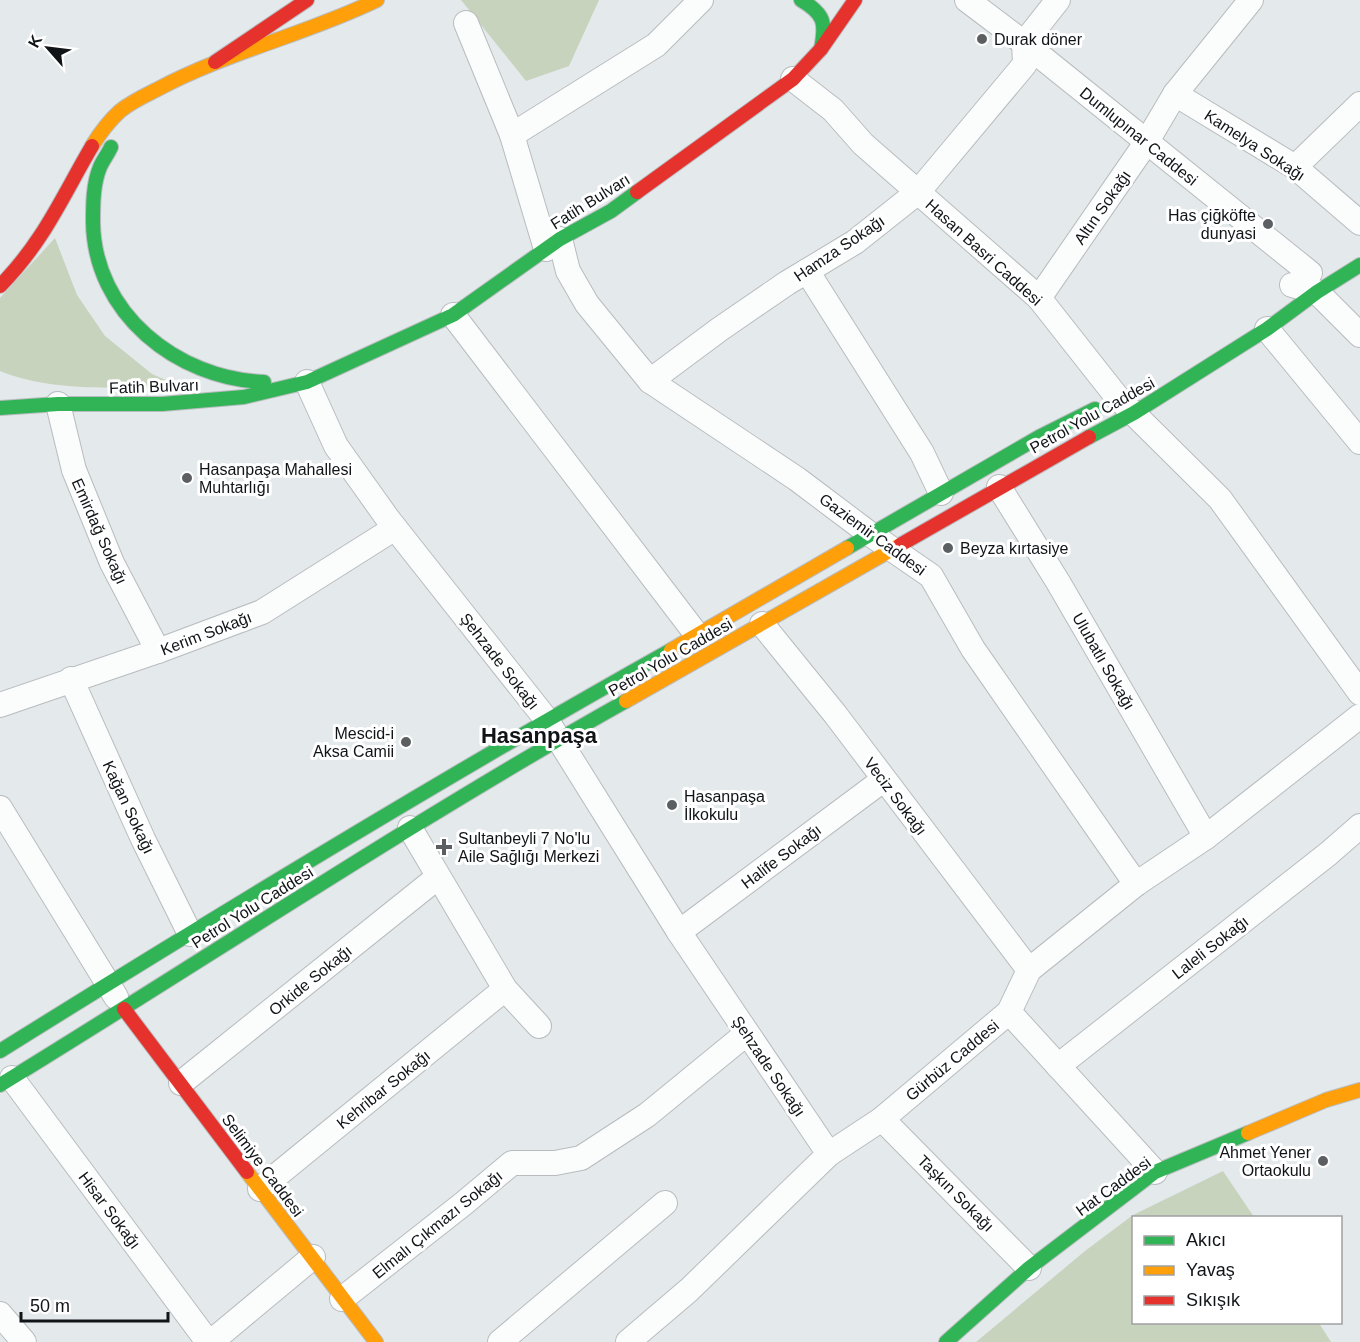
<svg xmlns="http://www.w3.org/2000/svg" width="1360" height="1342" viewBox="0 0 1360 1342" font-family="Helvetica,sans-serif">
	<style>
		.green { fill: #c8d3bd }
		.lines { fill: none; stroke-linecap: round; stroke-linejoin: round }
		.street-casing { stroke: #b9bcbf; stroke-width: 26 }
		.fast-casing { stroke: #b9bcbf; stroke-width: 16 }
		.slow-casing { stroke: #b9bcbf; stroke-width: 16 }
		.jam-casing { stroke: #b9bcbf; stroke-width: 16 }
		.street { stroke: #fbfcfc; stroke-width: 24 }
		.fast { stroke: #30b455; stroke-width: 14 }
		.slow { stroke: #ff9f0a; stroke-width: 14 }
		.jam { stroke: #e5322d; stroke-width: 14 }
		.poi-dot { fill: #5b5f62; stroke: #fff; stroke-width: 2 }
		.labels { text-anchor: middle; stroke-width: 6; stroke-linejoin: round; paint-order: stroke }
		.poi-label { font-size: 16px; fill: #111417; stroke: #fff; text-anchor: start }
		.street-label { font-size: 16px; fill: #111417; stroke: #fff }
		.district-label { font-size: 22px; font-weight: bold; fill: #111417; stroke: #fff }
	</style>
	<rect width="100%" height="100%" fill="#e4e9ec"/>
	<g class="green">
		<polygon points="461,0 599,0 569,66 526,81"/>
		<path d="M55,238L77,295L105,336L152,374L182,387C126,387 52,393 0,371V298Z"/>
		<polygon points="1223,1171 1254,1217 1134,1218 1134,1322 1319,1323 1331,1342 976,1342 1085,1251 1133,1215"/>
	</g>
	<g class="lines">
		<defs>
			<g id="street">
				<polyline points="967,0 1024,43 1310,273"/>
				<polyline points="466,23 512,135 546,249"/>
				<polyline points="793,79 833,110 863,144 1039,298 1117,397 1220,499 1360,693"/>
				<polyline points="1175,94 1295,167 1360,223"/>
				<polyline points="512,135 656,45 701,0"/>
				<polyline points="1295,167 1360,104"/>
				<polyline points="560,239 568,271 587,304 650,381 797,479 870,534 931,576 973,649 1136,884"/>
				<polyline points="807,271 922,453 941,493"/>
				<polyline points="1292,285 1317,292 1360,335"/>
				<polyline points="1039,298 1146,143 1175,94 1251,0"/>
				<polyline points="453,315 697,635"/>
				<polyline points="1267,329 1360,442"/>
				<polyline points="650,381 720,329 787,283 855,242 918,192 1025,64 1024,43 1058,0"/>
				<polyline points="307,382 336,446 388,519 546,719 679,932 829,1154"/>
				<polyline points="58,404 74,470 112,563 158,651"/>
				<polyline points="999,487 1058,582 1206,837"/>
				<polyline points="762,624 835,714 1029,970"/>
				<polyline points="71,679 143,839 190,934"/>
				<polyline points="0,705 158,651 262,612 395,528"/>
				<polyline points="0,808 116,997"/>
				<polyline points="410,828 505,989 539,1026"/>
				<polyline points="679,932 883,780"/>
				<polyline points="1009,1012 1155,1172"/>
				<polyline points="1058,1066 1328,854 1360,826"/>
				<polyline points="12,1078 208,1342"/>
				<polyline points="181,1083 438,877"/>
				<polyline points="882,1119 1029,1268"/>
				<polyline points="260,1189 505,989"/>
				<polyline points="342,1299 463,1204 512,1163 555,1163 581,1158 647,1115 746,1034"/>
				<polyline points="0,1314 24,1342"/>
				<polyline points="211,1342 313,1257"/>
				<polyline points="500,1342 665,1203"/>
				<polyline points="628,1342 689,1290 829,1154 882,1119 1009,1012 1029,970 1136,884 1206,837 1360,716"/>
			</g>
			<g id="fast">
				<path d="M801,0C825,14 826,23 821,49"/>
				<path d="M111,147C108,154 103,160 100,167C93,184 93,204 93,222C94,313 177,379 264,382"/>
				<polyline points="0,408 58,404 162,404 244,397 307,382 453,315 560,239 611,211 637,192"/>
				<polyline points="1089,437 1134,413 1267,329 1317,292 1360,265"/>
				<polyline points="847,548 1039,437 1095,409"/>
				<path d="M0,1051C221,913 444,777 671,650"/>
				<path d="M0,1085C209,957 412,821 626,701"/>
				<polyline points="946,1342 1029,1268 1155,1172 1248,1133"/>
			</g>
			<g id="slow">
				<path d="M92,146C100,133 109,121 120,111C131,102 144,96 156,90C226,52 305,35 377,0"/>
				<polyline points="671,650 847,548"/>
				<polyline points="626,701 900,545"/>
				<polyline points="1248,1133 1326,1100 1360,1090"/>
				<polyline points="247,1172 376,1342"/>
			</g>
			<g id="jam">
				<polyline points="215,62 307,0"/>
				<polyline points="637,192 793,79 821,49 855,0"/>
				<path d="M0,286C44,241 61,199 92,146"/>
				<polyline points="900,545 1089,437"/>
				<polyline points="124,1009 247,1172"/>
			</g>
		</defs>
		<use href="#street" class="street-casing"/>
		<use href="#fast" class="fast-casing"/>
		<use href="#slow" class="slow-casing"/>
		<use href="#jam" class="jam-casing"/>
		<use href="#street" class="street"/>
		<use href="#fast" class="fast"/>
		<use href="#slow" class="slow"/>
		<use href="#jam" class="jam"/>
	</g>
	<g class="poi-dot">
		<circle cx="982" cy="39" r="6"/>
		<circle cx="1268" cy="224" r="6"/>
		<circle cx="187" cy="478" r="6"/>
		<circle cx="948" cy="548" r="6"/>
		<circle cx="406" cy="742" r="6"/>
		<circle cx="672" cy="805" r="6"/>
		<path d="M441 838h6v6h6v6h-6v6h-6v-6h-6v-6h6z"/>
		<circle cx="1323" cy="1161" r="6"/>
	</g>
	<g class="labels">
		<g class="poi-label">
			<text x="994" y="45">Durak döner</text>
			<text x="1256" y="221" text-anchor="end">Has çiğköfte<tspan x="1256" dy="18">dunyasi</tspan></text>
			<text x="199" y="475">Hasanpaşa Mahallesi<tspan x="199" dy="18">Muhtarlığı</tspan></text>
			<text x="960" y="554">Beyza kırtasiye</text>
			<text x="394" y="739" text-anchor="end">Mescid-i<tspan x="394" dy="18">Aksa Camii</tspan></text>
			<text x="684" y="802">Hasanpaşa<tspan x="684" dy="18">İlkokulu</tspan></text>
			<text x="458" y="844">Sultanbeyli 7 No'lu<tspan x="458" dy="18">Aile Sağlığı Merkezi</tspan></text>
			<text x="1311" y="1158" text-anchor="end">Ahmet Yener<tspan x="1311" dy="18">Ortaokulu</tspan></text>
		</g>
		<g class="street-label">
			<text transform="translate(1139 136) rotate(39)" y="6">Dumlupınar Caddesi</text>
			<text transform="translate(1255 145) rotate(33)" y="6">Kamelya Sokağı</text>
			<text transform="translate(590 201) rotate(-32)" y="6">Fatih Bulvarı</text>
			<text transform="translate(1102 207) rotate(-55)" y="6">Altın Sokağı</text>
			<text transform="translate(839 248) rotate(-34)" y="6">Hamza Sokağı</text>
			<text transform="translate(984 252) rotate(42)" y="6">Hasan Basri Caddesi</text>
			<text transform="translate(154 386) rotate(-2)" y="6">Fatih Bulvarı</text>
			<text transform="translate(1092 415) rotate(-29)" y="6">Petrol Yolu Caddesi</text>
			<text transform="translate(100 531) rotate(66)" y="6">Emirdağ Sokağı</text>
			<text transform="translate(873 534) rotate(36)" y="6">Gaziemir Caddesi</text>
			<text transform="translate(206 633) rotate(-21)" y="6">Kerim Sokağı</text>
			<text transform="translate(670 657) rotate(-30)" y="6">Petrol Yolu Caddesi</text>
			<text transform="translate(500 661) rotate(52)" y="6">Şehzade Sokağı</text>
			<text transform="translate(1104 661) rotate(60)" y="6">Ulubatlı Sokağı</text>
			<text transform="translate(896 796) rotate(53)" y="6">Veciz Sokağı</text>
			<text transform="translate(129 807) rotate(65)" y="6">Kağan Sokağı</text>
			<text transform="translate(781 856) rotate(-37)" y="6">Halife Sokağı</text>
			<text transform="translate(252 907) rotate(-32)" y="6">Petrol Yolu Caddesi</text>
			<text transform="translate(1210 947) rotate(-38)" y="6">Laleli Sokağı</text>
			<text transform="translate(310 980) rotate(-39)" y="6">Orkide Sokağı</text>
			<text transform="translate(952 1060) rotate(-40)" y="6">Gürbüz Caddesi</text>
			<text transform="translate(769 1066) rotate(56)" y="6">Şehzade Sokağı</text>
			<text transform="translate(383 1089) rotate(-39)" y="6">Kehribar Sokağı</text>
			<text transform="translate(263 1165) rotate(53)" y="6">Selimiye Caddesi</text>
			<text transform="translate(1113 1186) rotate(-36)" y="6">Hat Caddesi</text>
			<text transform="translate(956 1193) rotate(45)" y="6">Taşkın Sokağı</text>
			<text transform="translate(110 1210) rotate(53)" y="6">Hisar Sokağı</text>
			<text transform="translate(437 1224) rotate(-39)" y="6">Elmalı Çıkmazı Sokağı</text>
		</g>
		<g class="district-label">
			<text x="539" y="743">Hasanpaşa</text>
		</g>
	</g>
	<rect x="1132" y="1216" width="210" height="108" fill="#ffffff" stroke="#a0a1a2" stroke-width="1.5"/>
	<rect x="1144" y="1236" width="30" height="9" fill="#30b455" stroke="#a0a1a2" stroke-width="1.5"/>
	<text x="1186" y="1246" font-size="18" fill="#111417">Akıcı</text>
	<rect x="1144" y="1266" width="30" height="9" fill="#ff9f0a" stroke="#a0a1a2" stroke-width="1.5"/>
	<text x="1186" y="1276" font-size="18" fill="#111417">Yavaş</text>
	<rect x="1144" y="1296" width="30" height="9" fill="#e5322d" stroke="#a0a1a2" stroke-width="1.5"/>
	<text x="1186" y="1306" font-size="18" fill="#111417">Sıkışık</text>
	<g transform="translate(48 48) rotate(298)" stroke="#ffffff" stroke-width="4.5" paint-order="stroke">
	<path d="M0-4.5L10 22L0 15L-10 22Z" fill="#111417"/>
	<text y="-9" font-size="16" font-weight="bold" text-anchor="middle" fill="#111417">K</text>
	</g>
	<path d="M21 1312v9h147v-9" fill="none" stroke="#111417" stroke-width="3"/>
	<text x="30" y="1312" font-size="18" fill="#111417" stroke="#ffffff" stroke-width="4.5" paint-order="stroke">50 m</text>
</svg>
